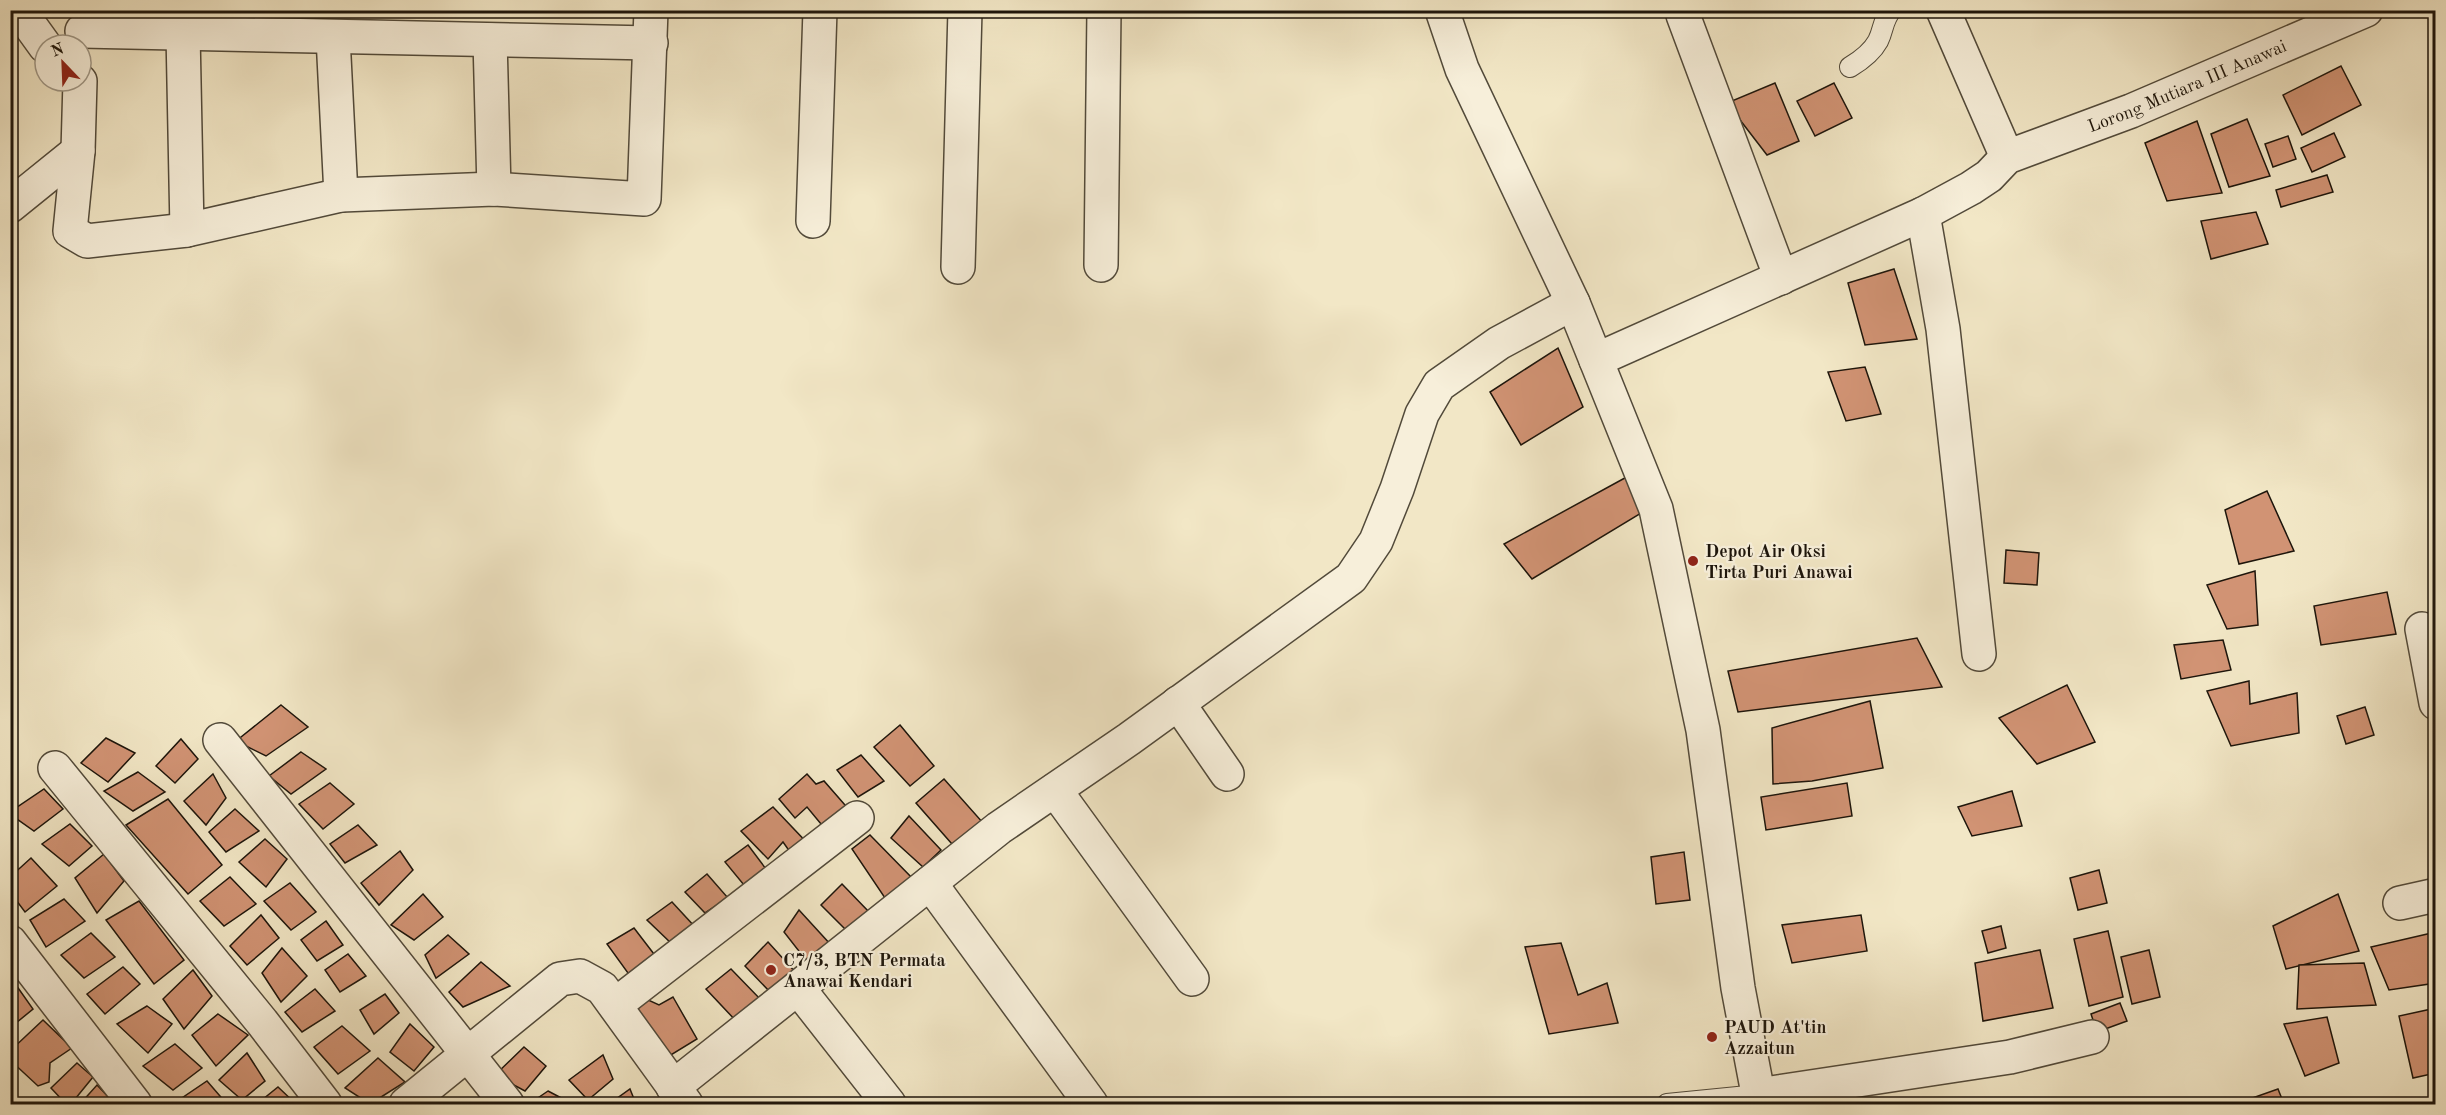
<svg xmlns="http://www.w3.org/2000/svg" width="2446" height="1115" viewBox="0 0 2446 1115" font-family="'Old Standard TT',serif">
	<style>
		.building { fill: #d19374; stroke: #1d150b; stroke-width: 1.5 }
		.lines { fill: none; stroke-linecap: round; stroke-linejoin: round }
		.service-casing { stroke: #524a3a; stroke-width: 22 }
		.minor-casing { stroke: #524a3a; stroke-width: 36 }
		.service { stroke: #f7efda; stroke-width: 20 }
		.minor { stroke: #f7efda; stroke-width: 33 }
		.poi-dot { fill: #8f2418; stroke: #f7efda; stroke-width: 2 }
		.labels { text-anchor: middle; stroke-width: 4.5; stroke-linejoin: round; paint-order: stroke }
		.street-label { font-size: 18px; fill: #1d150b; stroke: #f7efda }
		.poi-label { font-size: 18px; font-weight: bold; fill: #1d150b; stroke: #f7efda; text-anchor: start }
	</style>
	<rect width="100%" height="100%" fill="#f2e7c6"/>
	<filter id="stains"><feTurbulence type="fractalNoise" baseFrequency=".00333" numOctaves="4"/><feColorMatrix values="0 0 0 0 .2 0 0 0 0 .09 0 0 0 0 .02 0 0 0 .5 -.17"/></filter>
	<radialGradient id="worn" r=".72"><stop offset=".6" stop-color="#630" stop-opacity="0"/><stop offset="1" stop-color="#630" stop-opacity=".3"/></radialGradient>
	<g class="building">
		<polygon points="2341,66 2361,105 2302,135 2283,95"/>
		<polygon points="1775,83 1799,141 1767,155 1727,103"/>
		<polygon points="1834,83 1852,118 1815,136 1797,101"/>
		<polygon points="2247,119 2270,176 2229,187 2211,134"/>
		<polygon points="2197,121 2222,193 2167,201 2145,143"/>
		<polygon points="2334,133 2345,157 2312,172 2301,148"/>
		<polygon points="2288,136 2296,159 2273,167 2265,144"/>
		<polygon points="2327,175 2333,192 2281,207 2276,190"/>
		<polygon points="2256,212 2268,244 2211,259 2201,221"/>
		<polygon points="1894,269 1917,339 1865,345 1848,283"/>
		<polygon points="1558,348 1583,407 1521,445 1490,392"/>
		<polygon points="1865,367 1881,414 1846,421 1828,372"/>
		<polygon points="1634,473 1643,512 1532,579 1504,544"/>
		<polygon points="2267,491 2294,551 2239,564 2225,510"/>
		<polygon points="2006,550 2039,553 2037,585 2004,583"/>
		<polygon points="2255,571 2258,625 2227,629 2207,585"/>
		<polygon points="2387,592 2396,634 2321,645 2314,606"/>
		<polygon points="1917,638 1942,687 1738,712 1728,671"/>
		<polygon points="2223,640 2231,670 2181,679 2174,645"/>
		<polygon points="2249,681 2250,704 2297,693 2299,733 2231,746 2207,691"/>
		<polygon points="2067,685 2095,742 2037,764 1999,718"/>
		<polygon points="1870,701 1883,768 1812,781 1773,784 1772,728"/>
		<polygon points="281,705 308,727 266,756 236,741"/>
		<polygon points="2365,707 2374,735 2346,744 2337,716"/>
		<polygon points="900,725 934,766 910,786 874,747"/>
		<polygon points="106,738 135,753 108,782 81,763"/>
		<polygon points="181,739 198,759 175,783 156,766"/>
		<polygon points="301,752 326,769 291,794 269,776"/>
		<polygon points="861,755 884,781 858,797 837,770"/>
		<polygon points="138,772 165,792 133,811 104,791"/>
		<polygon points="213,774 226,798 206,825 184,801"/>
		<polygon points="807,774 816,784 824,781 852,813 826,830 807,807 795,818 779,799"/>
		<polygon points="944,779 984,824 952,844 916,803"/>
		<polygon points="330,783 354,804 323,829 299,804"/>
		<polygon points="1847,783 1852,816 1766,830 1761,797"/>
		<polygon points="44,789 63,809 34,831 10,814 10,812"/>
		<polygon points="2012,791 2022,826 1972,836 1958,807"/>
		<polygon points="168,799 222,865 188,894 126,825"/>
		<polygon points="773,807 811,847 795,859 783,842 768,859 741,831"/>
		<polygon points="235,809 259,831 226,852 209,832"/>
		<polygon points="909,816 941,850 923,867 891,838"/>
		<polygon points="70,824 92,846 69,866 42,844"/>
		<polygon points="358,825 377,845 345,863 330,844"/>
		<polygon points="870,835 914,880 887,901 852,849"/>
		<polygon points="265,839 287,859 266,887 239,862"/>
		<polygon points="748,845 766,869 744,885 725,862"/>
		<polygon points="400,851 413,870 379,905 361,883"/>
		<polygon points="1684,852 1690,900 1656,904 1651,857"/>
		<polygon points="104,854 124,881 97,913 75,878"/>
		<polygon points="31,858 57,886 25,912 10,892 10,877"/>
		<polygon points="2099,870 2107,903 2078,910 2070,878"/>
		<polygon points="707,874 728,898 705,913 685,892"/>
		<polygon points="230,877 256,904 224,926 200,901"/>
		<polygon points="290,883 316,912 291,930 264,901"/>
		<polygon points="842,884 870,913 849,933 821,905"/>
		<polygon points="423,894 443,917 414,940 391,925"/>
		<polygon points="2338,894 2359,951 2286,969 2273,926"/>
		<polygon points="64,899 85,921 46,947 30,920"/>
		<polygon points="139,901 184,960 154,984 106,920"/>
		<polygon points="672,902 695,927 672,944 647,920"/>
		<polygon points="799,910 831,945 809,964 784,932"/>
		<polygon points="261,915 279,938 247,965 230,946"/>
		<polygon points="1861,915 1867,951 1792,963 1782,925"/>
		<polygon points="326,921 343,945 317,961 301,940"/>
		<polygon points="2001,926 2006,948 1988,953 1982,931"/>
		<polygon points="634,928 657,958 633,980 607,944"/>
		<polygon points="2108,931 2123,997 2089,1006 2074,939"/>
		<polygon points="2436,932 2436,983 2389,990 2371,947"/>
		<polygon points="91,933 115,957 84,978 61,955"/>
		<polygon points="448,935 469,954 436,978 425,955"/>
		<polygon points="768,942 798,975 771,993 745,966"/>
		<polygon points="1561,943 1578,995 1607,983 1618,1023 1549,1034 1525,947"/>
		<polygon points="282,948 307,976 281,1002 262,973"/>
		<polygon points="2040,950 2053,1008 1983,1021 1975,963"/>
		<polygon points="2149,950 2160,997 2132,1004 2121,957"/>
		<polygon points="348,954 366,976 340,992 325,970"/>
		<polygon points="481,962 510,986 463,1007 449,992"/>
		<polygon points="2364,963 2376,1005 2297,1009 2299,965"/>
		<polygon points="123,967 140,984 105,1014 87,994"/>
		<polygon points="731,969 763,1002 737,1022 706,989"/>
		<polygon points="193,970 212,996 184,1029 163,999"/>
		<polygon points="16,985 33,1009 10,1028 10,989"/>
		<polygon points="315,989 335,1011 302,1032 285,1012"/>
		<polygon points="385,994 399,1013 374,1034 360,1010"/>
		<polygon points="673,997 697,1039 661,1061 626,1010 644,998 659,1005"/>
		<polygon points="2120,1003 2127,1021 2097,1032 2091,1014"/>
		<polygon points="147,1006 172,1024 148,1053 117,1024"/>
		<polygon points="2436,1008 2436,1073 2413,1078 2399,1016"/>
		<polygon points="218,1014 248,1035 216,1066 192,1035"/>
		<polygon points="2327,1017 2339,1063 2305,1076 2284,1024"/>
		<polygon points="43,1020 72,1048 50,1063 49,1082 38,1086 10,1060 10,1051"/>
		<polygon points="410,1024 434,1047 414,1071 390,1052"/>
		<polygon points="342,1026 370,1051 338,1074 314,1047"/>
		<polygon points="175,1044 202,1068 173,1090 143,1066"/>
		<polygon points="524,1047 546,1066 525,1091 495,1075"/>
		<polygon points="247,1053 265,1081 242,1100 219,1080"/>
		<polygon points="603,1055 613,1079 588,1100 569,1080"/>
		<polygon points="378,1058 405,1082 370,1104 345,1088"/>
		<polygon points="77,1063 93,1077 71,1104 66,1104 51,1088"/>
		<polygon points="207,1081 226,1103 225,1104 179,1104 176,1102"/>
		<polygon points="97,1085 115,1104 80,1104"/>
		<polygon points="278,1087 296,1104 257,1104"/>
		<polygon points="630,1089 636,1104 609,1104"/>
		<polygon points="2278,1089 2284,1104 2241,1104 2241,1102"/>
		<polygon points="548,1091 569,1102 567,1104 529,1104"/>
		<polygon points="2436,1098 2436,1104 2417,1104 2417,1102"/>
	</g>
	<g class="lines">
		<defs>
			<g id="service">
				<path d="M1850,67C1860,61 1872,52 1878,41C1884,29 1882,22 1891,10"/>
				<polyline points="1667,1104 1758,1095"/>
			</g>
			<g id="minor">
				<polyline points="19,10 45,46"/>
				<polyline points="1442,10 1462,69 1573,303 1656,509 1703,730 1738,988 1760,1104"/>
				<polyline points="1943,10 2007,157"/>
				<polyline points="1683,15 1781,278"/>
				<polyline points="82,31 651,43"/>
				<polyline points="183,33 187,230"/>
				<polyline points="333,37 341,195"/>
				<polyline points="490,40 494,189"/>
				<polyline points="80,81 78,151 70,231 87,241 187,230 341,195 494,189 644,199 651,10"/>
				<polyline points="10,206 78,151"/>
				<polyline points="1923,214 1943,329 1979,654"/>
				<polyline points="813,221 820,10"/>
				<polyline points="1101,265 1104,10"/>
				<polyline points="958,267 965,10"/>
				<path id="s1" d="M1596,360L1923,214L1971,188L1989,176L2007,157L2131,111L2366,10"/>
				<polyline points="2422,629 2436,703"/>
				<polyline points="1178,703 1227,774"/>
				<polyline points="220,740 507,1104"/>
				<polyline points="55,768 262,1022 325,1104"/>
				<polyline points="1055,790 1192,979"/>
				<polyline points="930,883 1091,1104"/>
				<polyline points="2400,903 2436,895"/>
				<polyline points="10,942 135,1104"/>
				<polyline points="798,988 889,1104"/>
				<polyline points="615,1005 857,818"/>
				<polyline points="673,1087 999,828 1129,739 1351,578 1376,541 1397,489 1422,414 1439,385 1499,343 1573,303"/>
				<polyline points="1758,1095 2010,1057 2092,1037"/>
				<polyline points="406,1104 560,979 580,976 602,988 686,1104"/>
			</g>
		</defs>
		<use href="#service" class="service-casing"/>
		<use href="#minor" class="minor-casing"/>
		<use href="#service" class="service"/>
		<use href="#minor" class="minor"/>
	</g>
	<g class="poi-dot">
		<circle cx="1693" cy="561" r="6"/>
		<circle cx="771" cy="970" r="6"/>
		<circle cx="1712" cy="1037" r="6"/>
	</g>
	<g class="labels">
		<g class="street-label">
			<text dy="6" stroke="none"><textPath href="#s1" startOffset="654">Lorong Mutiara III Anawai</textPath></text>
		</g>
		<g class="poi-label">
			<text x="1705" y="557">Depot Air Oksi<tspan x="1705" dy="21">Tirta Puri Anawai</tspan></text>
			<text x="783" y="966">C7/3, BTN Permata<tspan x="783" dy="21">Anawai Kendari</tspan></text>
			<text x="1724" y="1033">PAUD At'tin<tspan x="1724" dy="21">Azzaitun</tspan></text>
		</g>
	</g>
	<rect width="2446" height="1115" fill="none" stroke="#f2e7c6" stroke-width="36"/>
	<rect x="12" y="12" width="2422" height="1091" fill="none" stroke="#1d150b" stroke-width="3"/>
	<rect x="18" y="18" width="2410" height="1079" fill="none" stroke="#1d150b" stroke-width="1.5"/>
	<g transform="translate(63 63) rotate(337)"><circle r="28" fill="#f7efda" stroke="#a09887" stroke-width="1.5"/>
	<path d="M0-4.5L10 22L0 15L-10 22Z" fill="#8f2418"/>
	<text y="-9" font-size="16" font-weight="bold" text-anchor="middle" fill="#1d150b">N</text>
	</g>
	<rect width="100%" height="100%" filter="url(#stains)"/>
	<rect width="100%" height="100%" fill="url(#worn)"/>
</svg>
